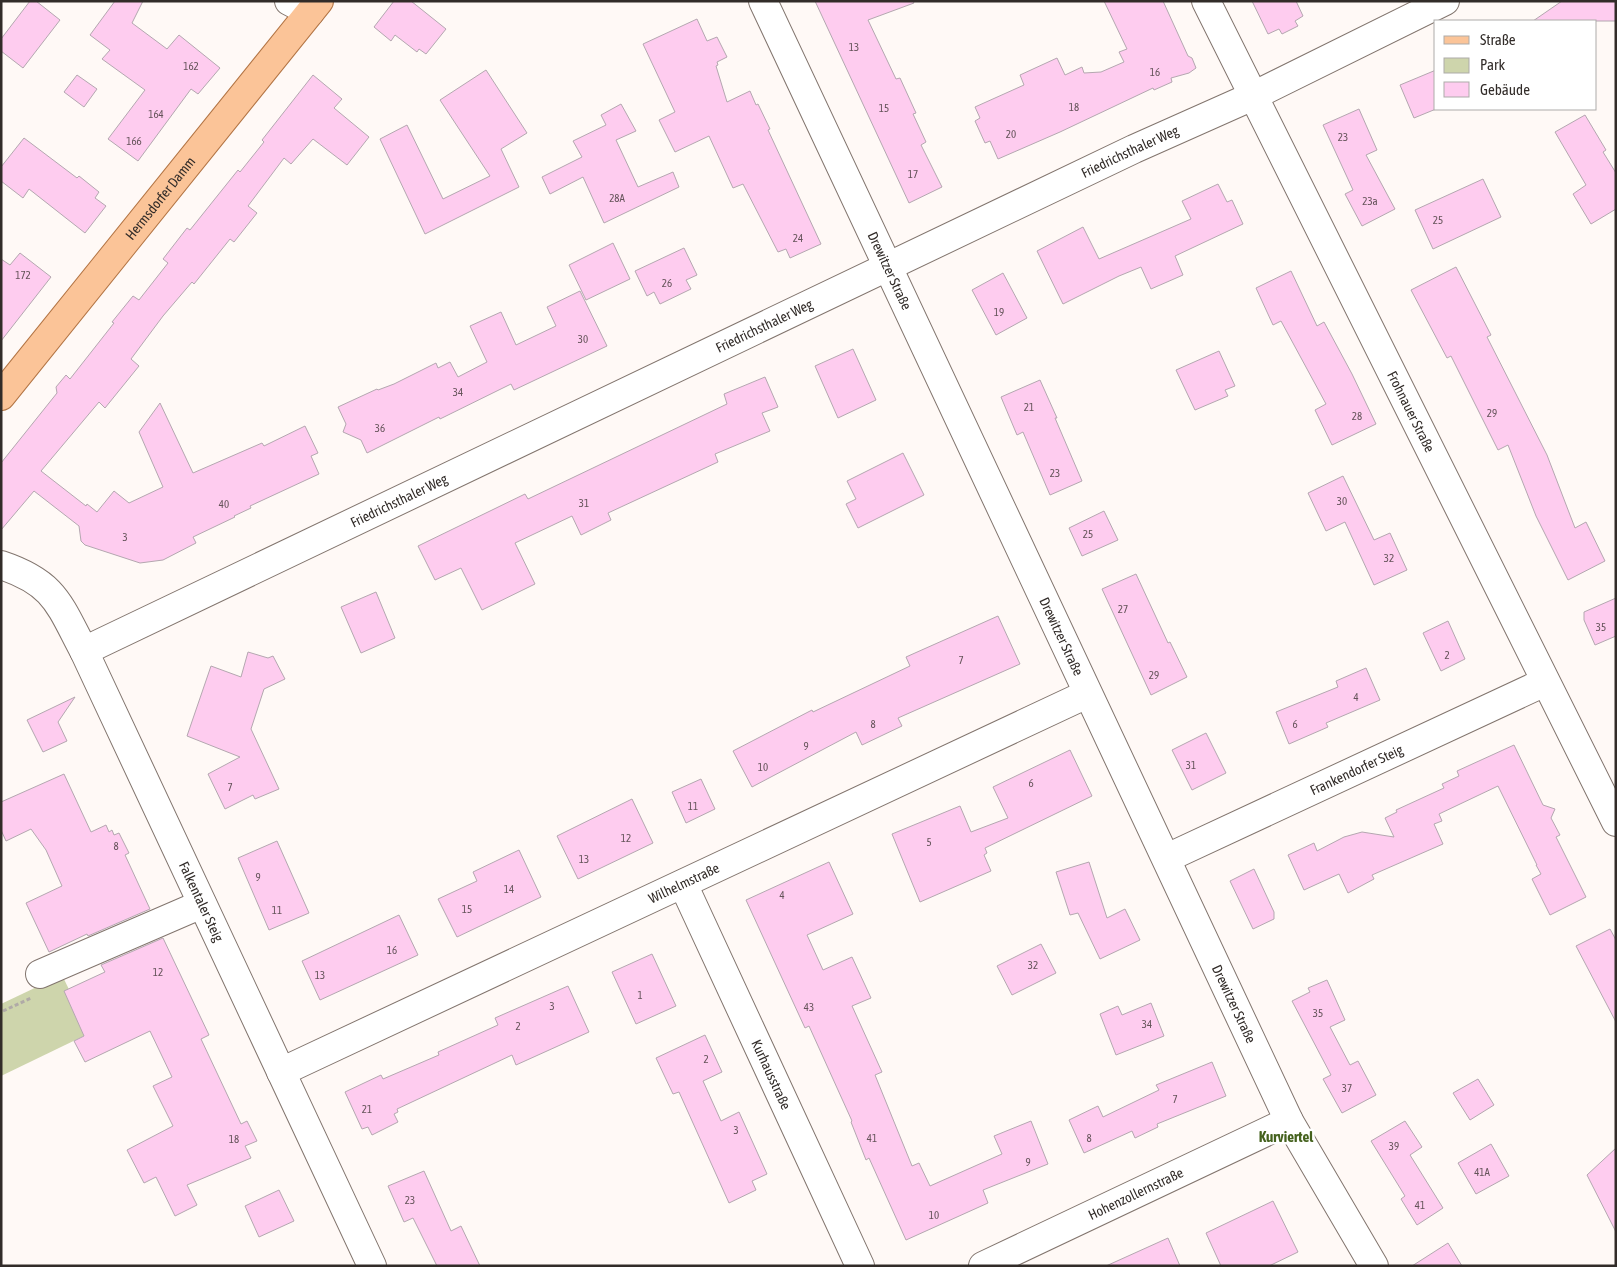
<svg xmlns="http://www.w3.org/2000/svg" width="1617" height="1267" viewBox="0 0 1617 1267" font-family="'Asap Condensed',sans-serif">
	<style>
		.green { fill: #ced5ac }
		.building { fill: #feccef; stroke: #b4a7b0 }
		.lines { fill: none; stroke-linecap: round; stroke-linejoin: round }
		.minor-casing { stroke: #82756e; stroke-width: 30 }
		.major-casing { stroke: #b37545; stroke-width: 30 }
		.path { stroke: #b0aaa7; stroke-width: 3; stroke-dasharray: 4 2.5; stroke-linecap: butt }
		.minor { stroke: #fff; stroke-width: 28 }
		.major { stroke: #fbc498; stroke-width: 28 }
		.labels { text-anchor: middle; stroke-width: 5; stroke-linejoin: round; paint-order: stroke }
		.number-label { font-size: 11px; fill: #65545a }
		.street-label { font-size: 14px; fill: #322c29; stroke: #fff }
		.neighbourhood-label { font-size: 15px; font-weight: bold; fill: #45621e; stroke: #fff }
	</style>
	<rect width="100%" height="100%" fill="#fff9f6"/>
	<polygon class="green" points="62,975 90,1033 1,1076 1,1004"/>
	<g class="building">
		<polygon points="30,1 36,1 60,20 23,68 1,51 1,39"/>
		<polygon points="115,1 143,1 132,23 167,49 179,35 220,68 198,94 191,89 138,161 108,139 145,90 102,59 110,50 90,35"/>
		<polygon points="394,1 411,1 446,29 426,54 419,49 417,52 395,35 391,41 374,27"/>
		<polygon points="815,1 913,1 914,3 868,20 896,79 900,78 916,113 913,114 926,142 921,145 942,187 909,203"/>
		<polygon points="1104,1 1163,1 1188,56 1192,58 1196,68 1189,73 1171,78 1172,82 1154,90 1153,88 1060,132 998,159 990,141 985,143 975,121 980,118 975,107 1024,85 1020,75 1057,58 1065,75 1082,67 1084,73 1101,72 1124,62 1119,52 1127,49"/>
		<polygon points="1252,1 1296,1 1303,16 1295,21 1298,26 1282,34 1279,29 1268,34"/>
		<polygon points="1562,1 1616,1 1616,21 1533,21"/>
		<polygon points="697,19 707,41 717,37 727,57 717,62 718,65 716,66 727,102 750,91 756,105 758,104 770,129 768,130 821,244 790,258 786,249 778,252 743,184 733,188 709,136 675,152 659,120 675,112 643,44"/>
		<polygon points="486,70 527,133 501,149 519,187 425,234 380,139 407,125 443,199 490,176 440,100"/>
		<polygon points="1436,70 1436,109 1414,118 1400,85"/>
		<polygon points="77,75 97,89 84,107 64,92"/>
		<polygon points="313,75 342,99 334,108 369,137 347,165 313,139 291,164 284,158 248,206 257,213 234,242 230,239 194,284 192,282 163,316 131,359 139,366 105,408 99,402 41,471 86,506 87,504 97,512 114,491 129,503 163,487 139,432 160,403 193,473 262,443 264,446 305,426 318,453 311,456 319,474 250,506 251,508 234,516 235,517 193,537 196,543 163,560 140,563 85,545 81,541 79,526 34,491 1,530 1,463 57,393 56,387 66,375 70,379 114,323 112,322 133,296 139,300 168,263 163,259 187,228 190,230 238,170 240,172 264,142 262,140"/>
		<polygon points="621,104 636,131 616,140 638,187 673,172 679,187 604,223 583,177 550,194 542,177 582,157 573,141 606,125 601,115"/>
		<polygon points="1359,109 1377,150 1366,155 1395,209 1362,226 1345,194 1353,190 1323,125"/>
		<polygon points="1585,115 1606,150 1603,152 1616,173 1616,209 1591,224 1573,194 1586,185 1555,132"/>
		<polygon points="24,138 77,178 79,176 99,192 95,198 106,206 85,233 29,189 23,198 1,181 1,167"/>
		<polygon points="1483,179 1501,217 1433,249 1415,210"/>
		<polygon points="1218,184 1227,202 1232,200 1243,224 1175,256 1183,275 1151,289 1141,267 1119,276 1063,304 1037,251 1083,227 1099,259 1191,219 1182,201"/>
		<polygon points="613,243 630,279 586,300 569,265"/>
		<polygon points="684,248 697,275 686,280 691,289 660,304 654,292 647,296 635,271"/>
		<polygon points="20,253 51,277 1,341 1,259 10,265"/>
		<polygon points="1456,267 1491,335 1487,337 1547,455 1575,528 1586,522 1605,561 1568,580 1536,516 1508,445 1498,450 1451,356 1447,358 1411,290"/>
		<polygon points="1291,271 1317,326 1324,322 1352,374 1376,424 1332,445 1315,410 1326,404 1281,321 1273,325 1256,288"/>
		<polygon points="1003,273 1027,318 996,335 972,290"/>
		<polygon points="580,291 607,346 514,390 511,384 440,419 439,417 367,453 361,440 343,432 346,424 338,407 377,389 378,390 394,384 436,363 438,368 450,362 458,377 487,362 470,326 501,312 516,345 556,326 547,307"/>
		<polygon points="853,349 876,400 838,418 815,366"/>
		<polygon points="1219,351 1235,386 1225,390 1228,396 1195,410 1176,370"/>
		<polygon points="765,377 778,407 762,413 770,431 715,454 718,462 608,513 611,520 581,535 572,516 515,543 535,584 482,610 461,568 435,580 418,546 525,494 528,499 727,404 724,394"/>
		<polygon points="1040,380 1057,418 1055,418 1082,481 1050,495 1023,432 1017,435 1001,397"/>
		<polygon points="903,453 924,495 858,528 846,504 856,499 847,481"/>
		<polygon points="1343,476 1374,540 1390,533 1407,570 1374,585 1345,522 1326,531 1308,493"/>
		<polygon points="1104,511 1118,540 1082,556 1069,528"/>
		<polygon points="1136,574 1168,643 1170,642 1187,677 1151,695 1102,589"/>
		<polygon points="376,592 395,638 361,653 341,607"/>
		<polygon points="1616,598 1616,636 1595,645 1584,620 1584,612"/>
		<polygon points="998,616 1020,664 898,718 902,726 862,745 856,732 752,787 733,751 812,710 813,712 910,666 906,657"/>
		<polygon points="1448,621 1465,659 1441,671 1423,633"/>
		<polygon points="248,652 268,658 273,656 285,679 264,689 251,729 279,789 255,799 253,795 225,809 208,774 240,757 187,736 211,666 241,677"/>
		<polygon points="1366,668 1380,700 1326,723 1328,727 1289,744 1276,712 1338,687 1336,681"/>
		<polygon points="75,697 58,722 67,741 43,752 27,720"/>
		<polygon points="1206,733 1226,773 1192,790 1172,750"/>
		<polygon points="1514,745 1543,805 1555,809 1551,818 1560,835 1556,837 1586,897 1550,915 1532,879 1541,874 1536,865 1537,865 1498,786 1439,814 1442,821 1434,824 1443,844 1372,875 1374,879 1348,893 1339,874 1304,890 1288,855 1314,843 1317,851 1344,837 1362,832 1394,837 1385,818 1397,812 1396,810 1444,788 1442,784 1459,776 1457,771"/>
		<polygon points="1070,750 1092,796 985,848 987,853 984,855 991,871 920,902 892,834 960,806 971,832 1008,818 993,787"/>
		<polygon points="64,774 91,832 106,825 109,832 112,830 114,835 119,833 129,853 125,855 150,909 88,936 87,934 49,952 26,903 62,886 46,850 31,829 6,841 1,830 1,802"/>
		<polygon points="701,779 715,809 686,823 672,792"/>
		<polygon points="632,799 653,843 578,879 557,836"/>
		<polygon points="277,841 309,913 269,930 238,858"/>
		<polygon points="519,850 541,897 457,937 438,899 477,881 473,872"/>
		<polygon points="829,862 853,914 807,935 823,970 852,957 871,998 852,1006 882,1072 875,1075 912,1166 919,1163 930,1186 1002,1154 994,1136 1031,1121 1048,1164 983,1190 988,1203 906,1240 869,1158 866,1160 851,1122 852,1121 809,1026 805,1028 746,900"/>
		<polygon points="1089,862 1107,918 1125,909 1140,940 1100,959 1078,913 1070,915 1056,872"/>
		<polygon points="1254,869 1274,912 1274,919 1253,929 1230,881"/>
		<polygon points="399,915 418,955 320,1000 302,961"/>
		<polygon points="1610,929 1616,940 1616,1022 1576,946"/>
		<polygon points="163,938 209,1035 201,1039 241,1124 247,1121 257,1141 245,1146 251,1158 187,1185 197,1205 175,1216 156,1177 144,1183 127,1150 173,1126 153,1086 172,1077 150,1031 85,1062 74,1041 84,1036 64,991 105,972 101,965"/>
		<polygon points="1041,944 1056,973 1012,995 997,966"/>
		<polygon points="652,954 676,1006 636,1024 612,972"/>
		<polygon points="1327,980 1345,1020 1330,1027 1350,1065 1358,1061 1376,1095 1342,1113 1323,1079 1331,1075 1292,1001 1310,992 1308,988"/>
		<polygon points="568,986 589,1032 516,1065 512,1055 397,1109 398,1112 394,1114 398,1122 372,1135 368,1127 362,1129 345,1092 381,1075 383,1079 439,1055 438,1052 498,1025 495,1018"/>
		<polygon points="1151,1003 1164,1036 1116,1055 1100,1014 1118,1006 1122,1015"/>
		<polygon points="705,1035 722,1072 703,1081 721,1121 739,1112 767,1174 752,1181 756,1190 729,1203 679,1092 673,1094 656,1058"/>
		<polygon points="1212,1062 1226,1096 1157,1124 1158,1127 1135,1138 1132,1131 1084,1153 1069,1120 1098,1106 1103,1117 1159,1090 1156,1085"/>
		<polygon points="1478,1079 1494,1105 1470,1120 1453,1093"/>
		<polygon points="1405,1121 1422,1147 1410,1155 1443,1208 1417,1225 1401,1199 1405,1196 1371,1141"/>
		<polygon points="1491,1144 1509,1176 1476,1194 1458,1163"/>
		<polygon points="1616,1148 1616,1232 1587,1175"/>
		<polygon points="424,1171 451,1231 461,1226 480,1266 437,1266 413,1218 404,1222 388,1186"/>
		<polygon points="279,1190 294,1221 259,1237 245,1206"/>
		<polygon points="1273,1201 1298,1252 1269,1266 1221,1266 1206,1233"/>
		<polygon points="1168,1238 1180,1266 1106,1266"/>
		<polygon points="1448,1243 1462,1266 1412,1266"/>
	</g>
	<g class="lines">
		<defs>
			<g id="minor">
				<polyline points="289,1 310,12"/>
				<path id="s1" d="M763,1L1289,1121L1374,1266"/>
				<path id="s2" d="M1206,1L1616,822"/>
				<path id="s3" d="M1,565C55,583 59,604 84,651L372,1266"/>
				<path id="s4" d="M84,651L1134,149L1253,96L1445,1"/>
				<path id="s5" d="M1167,858L1545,682"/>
				<path id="s6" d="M683,884L860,1266"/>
				<polyline points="40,974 202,904"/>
				<path id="s7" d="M281,1072L1087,694"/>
				<path id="s8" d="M983,1266L1289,1121"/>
			</g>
			<g id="major">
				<path id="s9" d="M1,396L319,1"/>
			</g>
		</defs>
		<use href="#minor" class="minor-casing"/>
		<use href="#major" class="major-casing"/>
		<polyline class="path" points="3,1011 31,998"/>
		<use href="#minor" class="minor"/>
		<use href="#major" class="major"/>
	</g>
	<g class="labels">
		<g class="number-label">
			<text x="854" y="51">13</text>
			<text x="191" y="70">162</text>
			<text x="1155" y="76">16</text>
			<text x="1074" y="111">18</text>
			<text x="884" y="112">15</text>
			<text x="156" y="118">164</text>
			<text x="1011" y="138">20</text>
			<text x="1343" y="141">23</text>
			<text x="134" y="145">166</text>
			<text x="913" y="178">17</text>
			<text x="617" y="202">28A</text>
			<text x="1370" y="205">23a</text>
			<text x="1438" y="224">25</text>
			<text x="798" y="242">24</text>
			<text x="23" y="279">172</text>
			<text x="667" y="287">26</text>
			<text x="999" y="316">19</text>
			<text x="583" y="343">30</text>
			<text x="458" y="396">34</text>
			<text x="1029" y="411">21</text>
			<text x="1492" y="417">29</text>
			<text x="1357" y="420">28</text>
			<text x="380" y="432">36</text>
			<text x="1055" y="477">23</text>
			<text x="1342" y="505">30</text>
			<text x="584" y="507">31</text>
			<text x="224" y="508">40</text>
			<text x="1088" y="538">25</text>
			<text x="125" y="541">3</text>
			<text x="1389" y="562">32</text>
			<text x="1123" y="613">27</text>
			<text x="1601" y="631">35</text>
			<text x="1447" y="659">2</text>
			<text x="961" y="664">7</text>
			<text x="1154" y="679">29</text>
			<text x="1356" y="701">4</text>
			<text x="873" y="728">8</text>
			<text x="1295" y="728">6</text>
			<text x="806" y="750">9</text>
			<text x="1191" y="769">31</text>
			<text x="763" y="771">10</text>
			<text x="1031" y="787">6</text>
			<text x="230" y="791">7</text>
			<text x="693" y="810">11</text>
			<text x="626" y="842">12</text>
			<text x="929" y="846">5</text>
			<text x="116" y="850">8</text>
			<text x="584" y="863">13</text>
			<text x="258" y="881">9</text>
			<text x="509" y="893">14</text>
			<text x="782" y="899">4</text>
			<text x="467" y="913">15</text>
			<text x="277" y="914">11</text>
			<text x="392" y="954">16</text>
			<text x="1033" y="969">32</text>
			<text x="158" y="976">12</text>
			<text x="320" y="979">13</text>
			<text x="640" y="999">1</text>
			<text x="552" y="1010">3</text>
			<text x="809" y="1011">43</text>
			<text x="1318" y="1017">35</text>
			<text x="1147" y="1028">34</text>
			<text x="518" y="1030">2</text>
			<text x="706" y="1063">2</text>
			<text x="1347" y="1092">37</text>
			<text x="1175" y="1103">7</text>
			<text x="367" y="1113">21</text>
			<text x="736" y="1134">3</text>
			<text x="872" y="1142">41</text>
			<text x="1089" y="1142">8</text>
			<text x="234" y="1143">18</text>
			<text x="1394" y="1150">39</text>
			<text x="1028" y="1166">9</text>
			<text x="1482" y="1176">41A</text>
			<text x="410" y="1204">23</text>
			<text x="1420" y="1209">41</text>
			<text x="934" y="1219">10</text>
		</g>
		<g class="street-label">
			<text dy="5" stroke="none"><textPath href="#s4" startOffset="1159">Friedrichsthaler Weg</textPath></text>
			<text dy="5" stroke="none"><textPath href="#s9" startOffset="254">Hermsdorfer Damm</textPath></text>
			<text dy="5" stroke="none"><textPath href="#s1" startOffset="298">Drewitzer Straße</textPath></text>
			<text dy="5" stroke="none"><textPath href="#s4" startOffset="754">Friedrichsthaler Weg</textPath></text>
			<text dy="5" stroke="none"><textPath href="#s2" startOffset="459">Frohnauer Straße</textPath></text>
			<text dy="5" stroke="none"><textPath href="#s4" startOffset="349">Friedrichsthaler Weg</textPath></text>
			<text dy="5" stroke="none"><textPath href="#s1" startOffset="702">Drewitzer Straße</textPath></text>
			<text dy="5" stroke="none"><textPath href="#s5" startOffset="209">Frankendorfer Steig</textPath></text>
			<text dy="5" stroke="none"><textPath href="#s7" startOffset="445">Wilhelmstraße</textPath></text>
			<text dy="5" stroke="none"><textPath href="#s3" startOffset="401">Falkentaler Steig</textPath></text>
			<text dy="5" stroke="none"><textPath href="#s1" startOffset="1108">Drewitzer Straße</textPath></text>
			<text dy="5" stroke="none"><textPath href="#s6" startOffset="210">Kurhausstraße</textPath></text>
			<text dy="5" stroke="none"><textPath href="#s8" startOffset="169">Hohenzollernstraße</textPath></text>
		</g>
		<g class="neighbourhood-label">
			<text x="1286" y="1142">Kurviertel</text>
		</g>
	</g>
	<rect width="1617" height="1267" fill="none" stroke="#322c29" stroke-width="5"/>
	<rect x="1434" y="20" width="162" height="90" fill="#ffffff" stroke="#adaba9"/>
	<rect x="1444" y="36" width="25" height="8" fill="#fbc498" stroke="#adaba9"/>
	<text x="1480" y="45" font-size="15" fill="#322c29">Straße</text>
	<rect x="1444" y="58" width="25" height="15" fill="#ced5ac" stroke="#adaba9"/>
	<text x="1480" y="70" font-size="15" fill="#322c29">Park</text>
	<rect x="1444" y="82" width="25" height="15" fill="#feccef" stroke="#adaba9"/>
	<text x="1480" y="95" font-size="15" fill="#322c29">Gebäude</text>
</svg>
